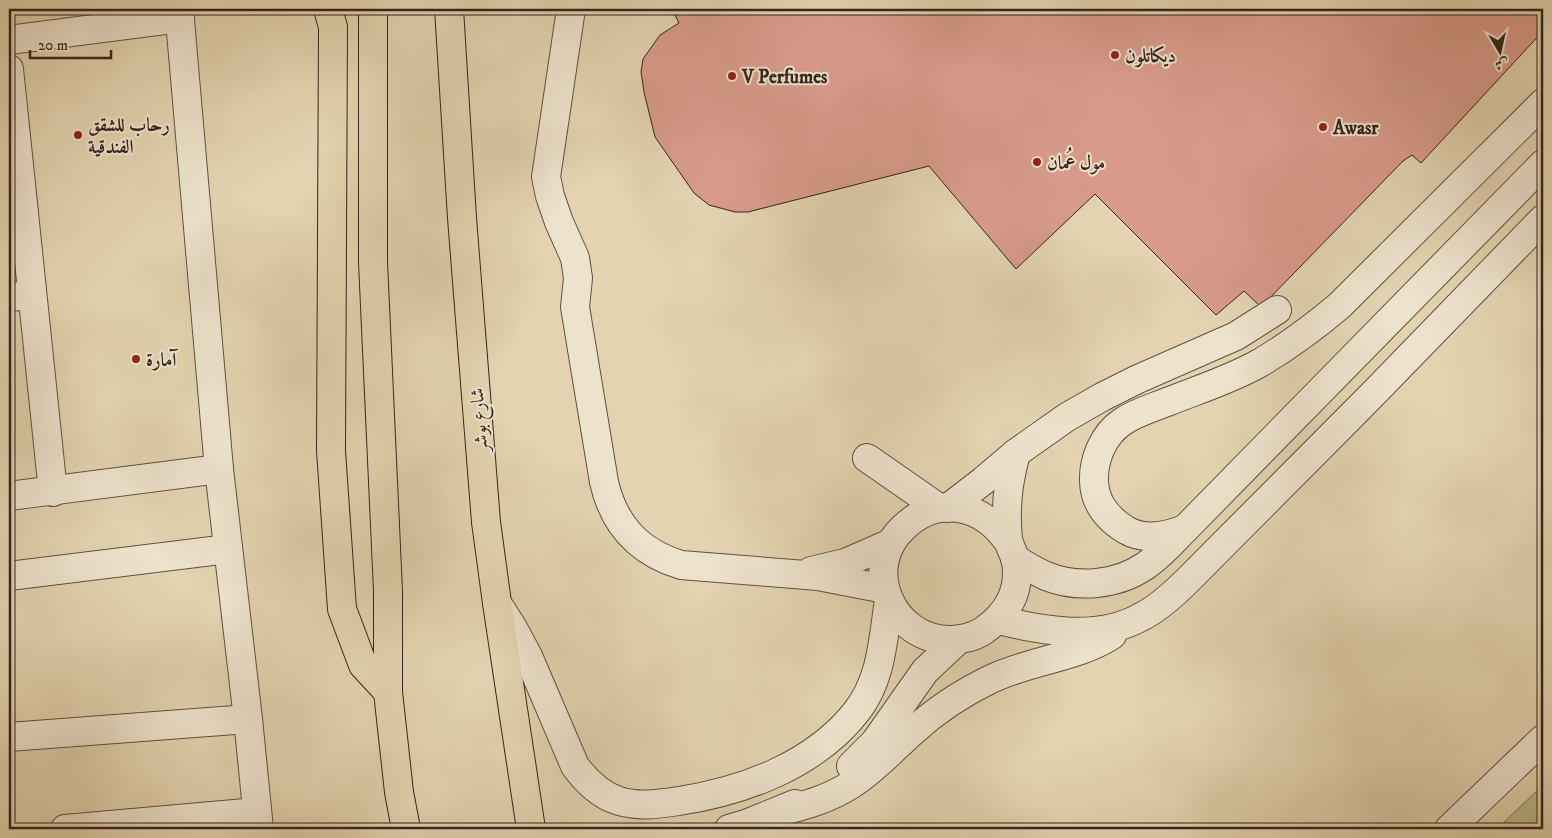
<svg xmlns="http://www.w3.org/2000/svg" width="1552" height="838" viewBox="0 0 1552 838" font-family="'IM FELL DW Pica',Amiri,serif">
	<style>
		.green { fill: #bbba86; stroke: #786f52 }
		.building { fill: #d89b8b; stroke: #35241d }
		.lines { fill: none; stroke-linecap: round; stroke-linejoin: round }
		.minor-casing { stroke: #605042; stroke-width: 30 }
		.major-casing { stroke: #35241d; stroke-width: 30 }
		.highway-casing { stroke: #35241d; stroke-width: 30 }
		.minor { stroke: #ede2cc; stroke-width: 28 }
		.major { stroke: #e3d3b0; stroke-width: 28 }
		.highway { stroke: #e3d3b0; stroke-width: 28 }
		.poi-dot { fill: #8f2418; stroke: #ede2cc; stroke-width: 2 }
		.labels { text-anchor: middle; stroke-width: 4; stroke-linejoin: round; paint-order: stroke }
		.poi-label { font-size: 19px; font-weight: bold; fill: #35241d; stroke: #ede2cc; text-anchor: start }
		.street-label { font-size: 19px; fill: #35241d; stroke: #ede2cc }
	</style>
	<rect width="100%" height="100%" fill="#e3d3b0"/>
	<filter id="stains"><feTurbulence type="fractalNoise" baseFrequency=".004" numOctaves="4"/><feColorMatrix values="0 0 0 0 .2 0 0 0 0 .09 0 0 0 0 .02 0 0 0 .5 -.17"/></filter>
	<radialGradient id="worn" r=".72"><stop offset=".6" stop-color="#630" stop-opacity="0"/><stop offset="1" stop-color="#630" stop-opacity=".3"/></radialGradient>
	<polygon class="green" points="1543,785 1543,829 1497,829"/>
	<polygon class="building" points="672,9 1543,9 1543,31 1421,163 1412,155 1403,161 1261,307 1244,291 1216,315 1095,194 1016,269 929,166 748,212 735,212 709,205 694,193 655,137 644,92 641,72 643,59 660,35 679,23"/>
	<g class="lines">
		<defs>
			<g id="minor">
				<polyline points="179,9 219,469 248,719 259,829"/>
				<path d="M571,9L546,177L550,196L559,222L575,258L578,278L575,307L604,482C614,526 639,552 681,565L818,576L885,589"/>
				<polyline points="9,40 180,18"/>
				<polyline points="9,69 53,492"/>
				<polyline points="9,297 32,295"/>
				<polyline points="867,458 939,508"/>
				<polyline points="9,496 219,469"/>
				<polyline points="948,508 983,481 1016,453 1067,417 1102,397 1138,379 1236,336 1277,310"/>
				<path d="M1185,529C1166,536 1145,541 1126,530C1108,519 1095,504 1094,482C1093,460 1103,435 1122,422C1135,413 1152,408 1167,402C1197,390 1229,380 1258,364C1287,347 1313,328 1339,306L1543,103"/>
				<path d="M1009,543C983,504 938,494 903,528C860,569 893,640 950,640C960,640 974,637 983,631C1007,614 1021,592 1016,561C1014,554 1011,549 1009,543C1007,536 1007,527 1007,520C1006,497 1010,475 1016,453"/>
				<path d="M1015,559C1025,565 1035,571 1046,576C1078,589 1117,585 1145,566C1160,556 1172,542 1185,529L1543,164"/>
				<polyline points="811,571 845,563 891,543"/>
				<polyline points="9,576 228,549"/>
				<path d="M497,603L513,628L528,656L575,766C587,782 600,795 619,801C639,807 658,804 679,801C744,791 815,765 857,711C882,679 883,638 889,600"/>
				<path d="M998,620C1043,631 1098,641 1141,617C1159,608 1175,593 1189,579L1372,395L1543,219"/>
				<polyline points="9,737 248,719"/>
				<polyline points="851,766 875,742 925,671 958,640"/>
				<path d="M778,812C804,806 829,799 852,784C875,769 892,750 912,732C936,710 962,693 991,679C1028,661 1079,657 1112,635"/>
				<polyline points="65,829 257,812"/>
				<polyline points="729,829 746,824 795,804"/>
				<polyline points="1449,829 1543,739"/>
			</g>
			<g id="major">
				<polyline points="373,9 373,262 388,591 388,692 399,792 406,829"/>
				<polyline points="449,9 462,218 486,522 497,603 531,829"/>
			</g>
			<polyline id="highway" points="328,9 333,27 331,451 342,609 363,665 388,692"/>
		</defs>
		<use href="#minor" class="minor-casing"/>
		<use href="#major" class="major-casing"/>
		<use href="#highway" class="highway-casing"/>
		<use href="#minor" class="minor"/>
		<use href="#major" class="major"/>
		<use href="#highway" class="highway"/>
	</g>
	<g class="poi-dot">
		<circle cx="1115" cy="55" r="5"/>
		<circle cx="732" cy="76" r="5"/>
		<circle cx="1323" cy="127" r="5"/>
		<circle cx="78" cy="135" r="5"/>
		<circle cx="1037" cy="162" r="5"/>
		<circle cx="136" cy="359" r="5"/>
	</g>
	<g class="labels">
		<g class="poi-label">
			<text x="1125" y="62">ديكاتلون</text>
			<text x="742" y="83">V Perfumes</text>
			<text x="88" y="131">رحاب للشقق<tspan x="88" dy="22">الفندقية</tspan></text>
			<text x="1333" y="134">Awasr</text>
			<text x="1047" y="169">مول عُمان</text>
			<text x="146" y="366">آمارة</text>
		</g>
		<g class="street-label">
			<text transform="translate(478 420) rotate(-94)" y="7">شارع بوشر</text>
		</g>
	</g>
	<rect width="1552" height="838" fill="none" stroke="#e3d3b0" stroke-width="30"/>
	<rect x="10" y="10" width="1532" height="818" fill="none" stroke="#35241d" stroke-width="2.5"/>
	<rect x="15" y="15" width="1522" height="808" fill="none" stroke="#35241d"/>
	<g transform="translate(1500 52) rotate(171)" stroke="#ede2cc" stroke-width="4" paint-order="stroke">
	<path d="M0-4L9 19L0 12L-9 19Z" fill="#35241d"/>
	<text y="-8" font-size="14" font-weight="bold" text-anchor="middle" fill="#35241d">ش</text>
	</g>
	<path d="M30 50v8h81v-8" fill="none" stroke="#35241d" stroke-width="2.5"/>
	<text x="38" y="50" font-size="15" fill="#35241d" stroke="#ede2cc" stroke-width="4" paint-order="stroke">20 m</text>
	<rect width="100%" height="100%" filter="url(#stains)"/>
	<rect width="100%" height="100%" fill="url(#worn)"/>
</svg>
